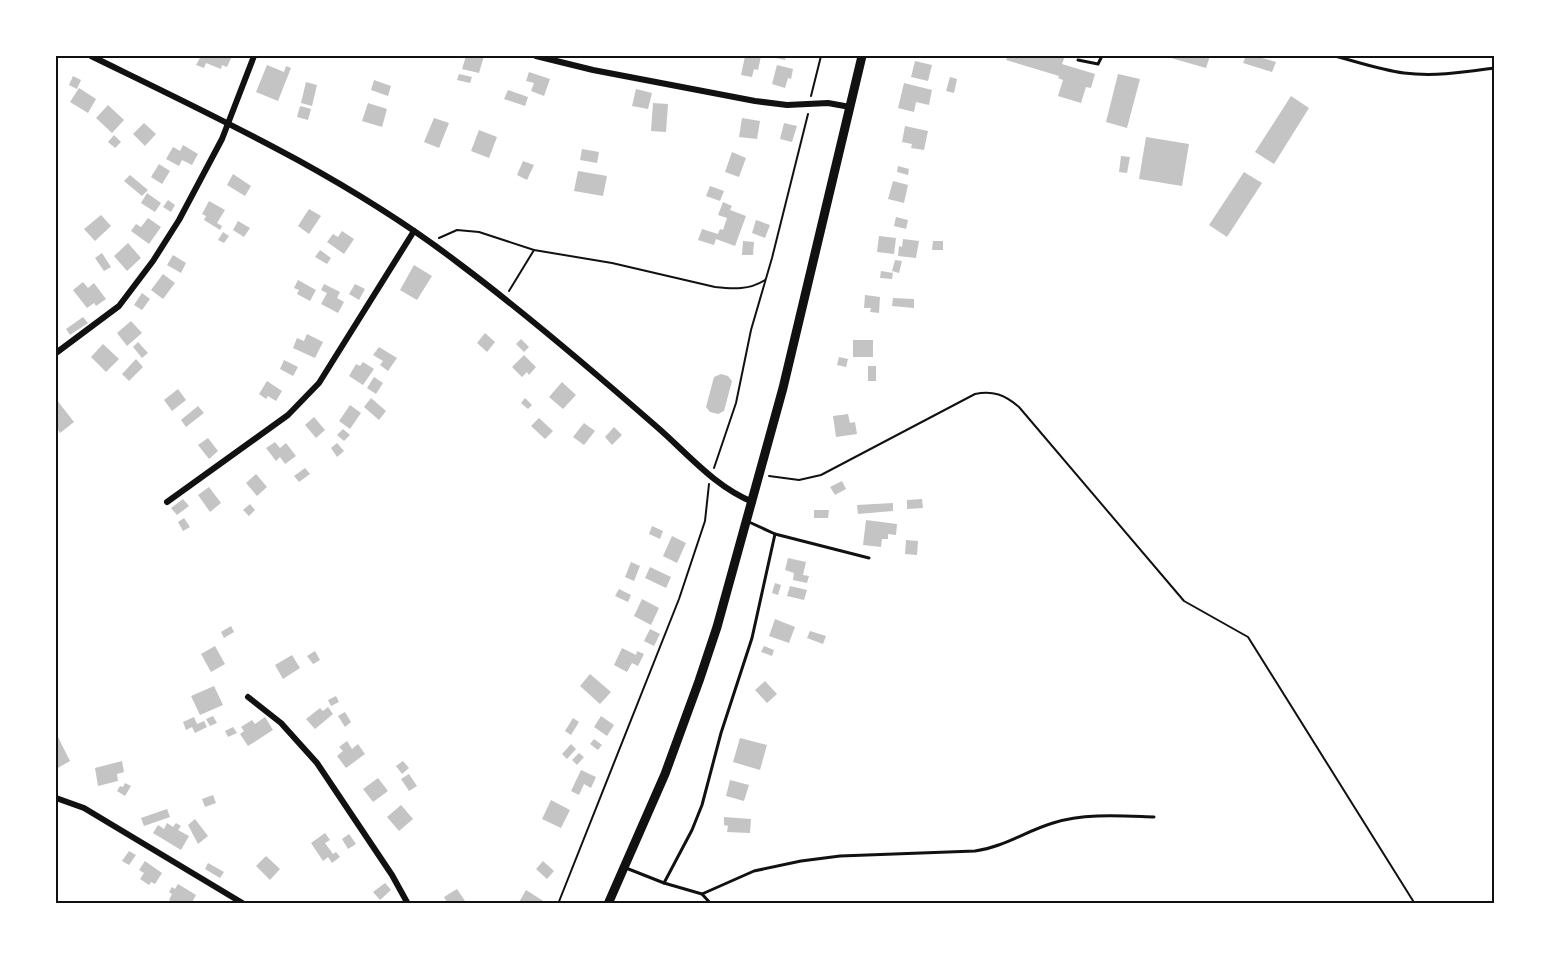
<svg xmlns="http://www.w3.org/2000/svg" width="1550" height="959" viewBox="0 0 1550 959" font-family="'Sofia Sans Condensed',sans-serif">
	<style>
		.building { fill: #c4c4c4 }
		.lines { fill: none; stroke-linecap: round; stroke-linejoin: round }
		.path { stroke: #111; stroke-width: 2 }
		.service { stroke: #111; stroke-width: 3 }
		.minor { stroke: #111; stroke-width: 6 }
		.secondary { stroke: #111; stroke-width: 9 }
		.neatline { fill: none; stroke: #111; stroke-width: 2 }
	</style>
	<rect width="100%" height="100%" fill="#fff"/>
	<g class="building">
		<polygon points="201,56 232,56 227,67 222,65 221,69 206,63 204,68 196,65"/>
		<polygon points="466,56 484,56 479,73 462,69"/>
		<polygon points="745,56 761,56 758,70 754,69 752,77 741,75"/>
		<polygon points="767,56 786,56 785,60"/>
		<polygon points="1008,56 1065,56 1062,64 1095,74 1091,88 1086,87 1081,103 1058,96 1063,80 1058,78 1059,76 1006,60"/>
		<polygon points="1164,56 1210,56 1206,68"/>
		<polygon points="1246,56 1255,56 1276,62 1272,72 1243,63"/>
		<polygon points="915,61 932,65 928,81 911,77"/>
		<polygon points="267,65 284,72 286,66 291,68 278,101 256,92"/>
		<polygon points="777,65 793,69 791,79 788,78 785,88 772,84"/>
		<polygon points="529,72 550,79 544,96 531,91 534,83 526,81"/>
		<polygon points="459,74 472,77 470,83 457,80"/>
		<polygon points="1118,74 1140,79 1127,128 1106,122"/>
		<polygon points="73,76 81,80 77,89 69,85"/>
		<polygon points="950,77 957,79 954,93 946,91"/>
		<polygon points="374,80 391,86 388,96 371,90"/>
		<polygon points="306,82 317,85 312,106 301,103"/>
		<polygon points="904,83 932,90 929,105 916,102 914,112 898,108"/>
		<polygon points="79,88 96,99 88,113 70,102"/>
		<polygon points="636,89 652,93 648,109 632,106"/>
		<polygon points="508,90 528,97 525,106 504,99"/>
		<polygon points="1291,96 1309,108 1274,164 1255,152"/>
		<polygon points="368,103 387,109 382,127 362,121"/>
		<polygon points="653,103 668,104 666,132 651,131"/>
		<polygon points="108,105 124,120 112,133 96,118"/>
		<polygon points="300,106 311,109 308,120 297,117"/>
		<polygon points="434,118 449,123 439,148 424,142"/>
		<polygon points="742,118 760,121 757,139 739,137"/>
		<polygon points="144,123 156,134 145,146 133,134"/>
		<polygon points="784,123 797,126 792,142 780,139"/>
		<polygon points="905,126 928,131 924,150 911,148 912,144 902,142"/>
		<polygon points="479,130 497,137 489,158 471,151"/>
		<polygon points="114,135 121,142 115,148 108,142"/>
		<polygon points="1146,137 1189,144 1182,186 1139,179"/>
		<polygon points="183,145 198,154 192,165 182,160 179,166 166,159 173,147 180,151"/>
		<polygon points="582,149 599,152 597,163 580,160"/>
		<polygon points="732,152 746,158 739,177 725,172"/>
		<polygon points="1121,156 1130,157 1127,173 1119,172"/>
		<polygon points="523,161 534,165 527,180 517,175"/>
		<polygon points="159,164 170,171 162,184 151,177"/>
		<polygon points="898,166 909,169 908,175 897,172"/>
		<polygon points="578,171 607,176 603,196 574,191"/>
		<polygon points="1244,172 1262,183 1227,237 1209,225"/>
		<polygon points="233,174 251,186 245,196 227,185"/>
		<polygon points="130,175 148,190 142,196 124,181"/>
		<polygon points="893,181 908,185 904,203 888,199"/>
		<polygon points="710,186 724,191 720,201 706,196"/>
		<polygon points="147,193 161,203 155,212 141,203"/>
		<polygon points="168,200 175,205 171,212 163,207"/>
		<polygon points="209,201 225,210 217,223 222,226 220,230 204,220 206,216 202,214"/>
		<polygon points="723,202 732,206 730,210 746,216 735,246 716,239 714,245 698,240 702,229 718,234 720,229 723,230 727,218 718,215"/>
		<polygon points="309,209 321,216 309,234 298,226"/>
		<polygon points="101,215 111,226 95,241 84,229"/>
		<polygon points="896,217 908,220 906,229 894,226"/>
		<polygon points="148,218 161,227 149,244 131,231 136,224 141,227"/>
		<polygon points="756,220 770,225 765,238 752,233"/>
		<polygon points="238,221 250,228 244,237 233,230"/>
		<polygon points="342,231 354,239 344,254 327,242 333,234 338,237"/>
		<polygon points="223,232 229,236 224,243 218,240"/>
		<polygon points="879,236 896,238 894,254 877,252"/>
		<polygon points="903,239 919,241 916,258 898,256 899,246 902,247"/>
		<polygon points="743,241 754,242 753,255 742,255"/>
		<polygon points="933,241 943,241 943,250 932,250"/>
		<polygon points="128,243 141,258 127,271 114,256"/>
		<polygon points="320,250 331,258 327,264 315,257"/>
		<polygon points="102,253 111,267 104,271 95,258"/>
		<polygon points="173,255 186,263 181,273 167,265"/>
		<polygon points="895,260 902,261 899,273 892,271"/>
		<polygon points="414,265 432,276 417,300 400,290"/>
		<polygon points="881,271 893,273 892,279 880,278"/>
		<polygon points="163,274 175,283 163,299 151,290"/>
		<polygon points="298,280 316,290 310,301 297,294 299,290 294,288"/>
		<polygon points="83,282 88,288 94,283 106,299 96,306 94,303 87,308 73,290"/>
		<polygon points="324,284 340,292 337,298 344,302 338,313 321,304 327,293 321,290"/>
		<polygon points="355,284 365,289 359,300 349,294"/>
		<polygon points="142,293 150,299 142,310 134,305"/>
		<polygon points="865,295 880,297 879,313 870,312 871,308 864,308"/>
		<polygon points="893,298 914,299 914,308 892,306"/>
		<polygon points="83,317 88,323 70,335 66,329"/>
		<polygon points="131,321 142,333 127,346 117,333"/>
		<polygon points="485,333 495,342 487,352 477,343"/>
		<polygon points="307,334 323,342 315,358 293,348 297,338 304,341"/>
		<polygon points="521,339 529,347 524,352 516,344"/>
		<rect x="853" y="340" width="20" height="17"/>
		<polygon points="138,342 148,353 142,358 133,347"/>
		<polygon points="103,344 119,359 106,372 91,357"/>
		<polygon points="379,347 397,358 388,371 380,365 383,361 373,355"/>
		<polygon points="524,355 536,367 529,375 527,372 522,377 512,367"/>
		<polygon points="839,357 848,359 846,367 837,365"/>
		<polygon points="136,359 143,367 129,381 122,374"/>
		<polygon points="284,360 298,367 293,376 280,369"/>
		<polygon points="363,362 374,369 363,385 349,376 356,364 360,366"/>
		<rect x="868" y="366" width="8" height="15"/>
		<polygon points="721,374 728,376 732,381 724,411 718,414 710,412 706,407 714,377"/>
		<polygon points="374,377 383,383 376,394 367,388"/>
		<polygon points="267,381 282,391 276,401 268,396 266,399 259,394"/>
		<polygon points="562,382 576,395 563,409 549,397"/>
		<polygon points="178,389 186,400 172,411 164,400"/>
		<polygon points="371,398 386,411 379,420 364,407"/>
		<polygon points="525,398 532,405 528,409 521,403"/>
		<polygon points="56,399 74,422 60,433 56,427"/>
		<polygon points="350,405 361,413 350,429 339,421"/>
		<polygon points="198,406 204,413 186,427 181,420"/>
		<polygon points="848,414 850,423 855,422 857,434 836,437 833,416"/>
		<polygon points="314,417 325,430 316,438 305,425"/>
		<polygon points="539,418 553,431 545,439 531,426"/>
		<polygon points="584,423 595,431 584,445 573,437"/>
		<polygon points="614,427 622,435 612,445 605,437"/>
		<polygon points="343,429 350,435 344,441 337,435"/>
		<polygon points="208,438 218,451 209,459 198,445"/>
		<polygon points="275,442 280,448 286,443 296,456 285,464 280,457 276,461 266,448"/>
		<polygon points="337,443 344,451 337,457 331,448"/>
		<polygon points="305,468 310,474 299,482 294,476"/>
		<polygon points="256,474 267,487 257,496 246,483"/>
		<polygon points="842,481 846,489 835,495 830,487"/>
		<polygon points="209,487 221,503 210,512 198,495"/>
		<polygon points="183,499 189,506 177,515 171,508"/>
		<polygon points="922,499 923,508 907,509 907,500"/>
		<polygon points="893,503 893,511 858,514 857,505"/>
		<polygon points="250,504 255,510 249,516 243,510"/>
		<polygon points="814,510 829,510 828,518 814,518"/>
		<polygon points="184,518 190,527 183,531 178,522"/>
		<polygon points="866,520 897,524 896,535 888,534 888,539 882,539 881,547 863,545"/>
		<polygon points="652,526 663,531 660,539 649,534"/>
		<polygon points="672,536 686,543 677,563 663,556"/>
		<polygon points="906,540 918,541 917,555 905,554"/>
		<polygon points="788,558 806,562 803,575 809,576 807,583 793,580 794,573 785,570"/>
		<polygon points="631,562 640,566 634,581 625,577"/>
		<polygon points="650,567 671,577 666,588 645,578"/>
		<polygon points="775,583 781,585 778,595 772,593"/>
		<polygon points="790,586 807,590 804,600 787,596"/>
		<polygon points="619,589 631,595 628,602 615,596"/>
		<polygon points="642,599 659,608 651,625 634,616"/>
		<polygon points="775,619 795,627 789,643 769,636"/>
		<polygon points="231,626 234,632 224,638 221,632"/>
		<polygon points="650,629 660,634 654,646 644,641"/>
		<polygon points="810,631 826,636 823,644 807,638"/>
		<polygon points="215,646 225,664 211,672 201,654"/>
		<polygon points="764,646 774,650 772,656 761,652"/>
		<polygon points="622,648 636,655 637,651 644,654 638,666 632,663 627,672 614,665"/>
		<polygon points="315,651 320,660 313,664 307,656"/>
		<polygon points="292,655 300,668 283,679 275,665"/>
		<polygon points="590,674 611,692 600,704 580,686"/>
		<polygon points="765,681 777,694 767,703 755,690"/>
		<polygon points="214,686 223,705 200,715 191,696"/>
		<polygon points="336,696 339,702 331,706 328,700"/>
		<polygon points="328,707 333,714 315,729 306,719 320,708 323,711"/>
		<polygon points="345,712 351,722 345,727 338,716"/>
		<polygon points="213,716 217,723 210,726 206,719"/>
		<polygon points="601,716 614,725 607,736 594,727"/>
		<polygon points="194,717 197,724 204,721 207,727 195,733 192,727 186,730 183,722"/>
		<polygon points="265,717 273,730 248,746 240,734 244,731 241,727 252,720 255,724"/>
		<polygon points="573,718 579,722 571,735 565,731"/>
		<polygon points="233,727 237,733 228,737 225,731"/>
		<polygon points="56,733 70,761 56,769"/>
		<polygon points="740,738 767,745 760,770 733,762"/>
		<polygon points="594,739 602,745 598,750 590,744"/>
		<polygon points="347,741 352,749 358,744 365,754 346,768 337,756 343,751 339,747"/>
		<polygon points="571,744 576,749 567,759 562,754"/>
		<polygon points="579,753 584,757 577,765 572,760"/>
		<polygon points="122,761 124,772 117,774 118,781 98,786 95,768"/>
		<polygon points="403,761 409,768 402,774 396,766"/>
		<polygon points="581,770 596,777 591,788 584,784 579,795 571,791"/>
		<polygon points="409,774 417,786 409,791 401,779"/>
		<polygon points="378,778 388,791 373,802 363,789"/>
		<polygon points="730,780 749,785 744,801 726,796"/>
		<polygon points="125,783 131,786 125,796 117,791 120,786 123,787"/>
		<polygon points="213,795 216,803 205,807 202,799"/>
		<polygon points="551,800 570,810 561,828 542,819"/>
		<polygon points="401,805 413,819 399,831 387,817"/>
		<polygon points="167,809 170,817 144,826 141,818"/>
		<polygon points="724,817 751,819 750,833 727,832 728,826 724,825"/>
		<polygon points="195,819 208,836 198,844 188,825"/>
		<polygon points="167,823 173,827 176,823 181,826 178,830 189,836 181,850 153,833 158,825 164,829"/>
		<polygon points="325,833 330,840 325,843 333,854 336,852 340,857 332,863 328,857 323,861 311,843"/>
		<polygon points="349,834 356,844 348,849 342,839"/>
		<polygon points="129,851 136,855 129,865 122,861"/>
		<polygon points="266,856 280,869 270,880 256,866"/>
		<polygon points="145,861 162,873 155,884 151,882 149,885 140,879 144,873 139,870"/>
		<polygon points="543,861 554,871 547,879 536,869"/>
		<polygon points="208,863 224,872 220,878 205,869"/>
		<polygon points="385,883 391,890 380,900 373,892"/>
		<polygon points="178,884 196,895 191,904 175,904 169,900 172,894 169,892 172,887 175,889"/>
		<polygon points="457,889 465,901 462,904 448,904 444,897"/>
		<polygon points="526,890 545,902 544,904 518,904"/>
	</g>
	<g class="lines">
		<g class="path">
			<polyline points="811,96 821,56"/>
			<path d="M439,238L457,230L479,232L534,250L612,263L715,287C733,289 750,290 765,280"/>
			<polyline points="509,291 534,250"/>
			<polyline points="714,468 736,403 751,330 772,258 808,114"/>
			<path d="M769,476L799,480L821,475L975,394C993,390 1005,395 1019,407L1184,601L1248,637L1415,904"/>
			<polyline points="558,904 679,599 705,521 709,484"/>
		</g>
		<g class="service">
			<path d="M1335,56C1358,62 1381,70 1404,73C1435,77 1465,72 1494,68"/>
			<polyline points="1078,60 1098,64 1102,56"/>
			<polyline points="749,522 775,534 869,558"/>
			<polyline points="626,868 664,883 702,894 711,904"/>
			<polyline points="664,883 692,830 702,805 721,733 752,638 775,534"/>
			<path d="M702,894L754,871L801,861L840,856L975,851C1004,847 1026,831 1053,823C1085,813 1122,816 1154,817"/>
		</g>
		<g class="minor">
			<path d="M91,56C218,118 348,178 461,265C529,316 593,371 657,427C687,453 715,487 753,502"/>
			<polyline points="536,56 593,70 755,101 787,105 828,103 850,107"/>
			<polyline points="56,353 119,306 153,261 179,220 222,139 254,56"/>
			<polyline points="167,502 288,415 319,383 414,231"/>
			<polyline points="248,697 281,723 317,763 392,875 408,904"/>
			<polyline points="56,798 84,808 244,904"/>
		</g>
		<polyline class="secondary" points="608,904 665,774 699,681 717,627 783,388 862,56"/>
	</g>
	<rect width="1550" height="959" fill="none" stroke="#ffffff" stroke-width="114"/>
	<rect x="57" y="57" width="1436" height="845" class="neatline"/>
</svg>
